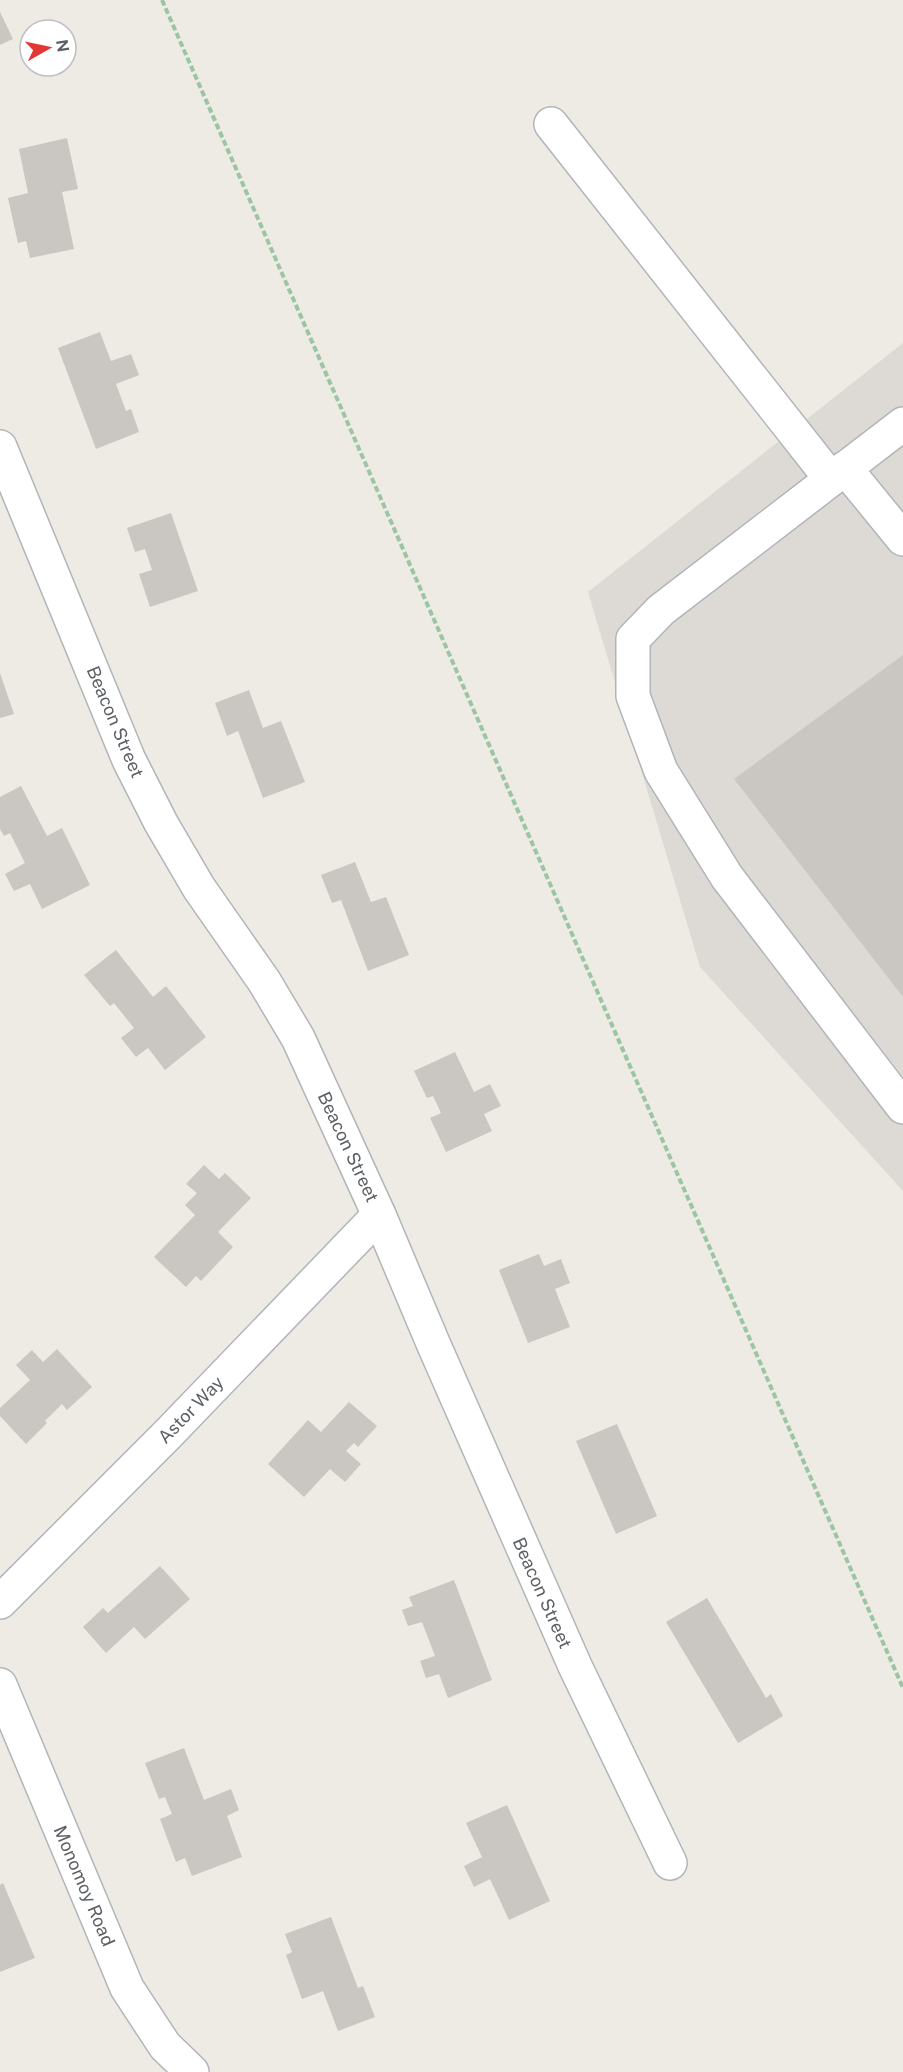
<svg xmlns="http://www.w3.org/2000/svg" width="903" height="2072" viewBox="0 0 903 2072" font-family="'Public Sans',sans-serif">
	<style>
		.industrial { fill: #dddad6 }
		.building { fill: #cac6c1 }
		.lines { fill: none; stroke-linecap: round; stroke-linejoin: round }
		.minor-casing { stroke: #b1b5b9; stroke-width: 36 }
		.path { stroke: #9bc5a4; stroke-width: 4; stroke-dasharray: 6 3; stroke-linecap: butt }
		.minor { stroke: #fff; stroke-width: 33 }
		.labels { text-anchor: middle; stroke-width: 6; stroke-linejoin: round; paint-order: stroke }
		.street-label { font-size: 18px; fill: #5c6064; stroke: #fff }
	</style>
	<rect width="100%" height="100%" fill="#eeebe4"/>
	<polygon class="industrial" points="903,343 903,1191 700,967 588,592"/>
	<g class="building">
		<polygon points="0,12 13,39 0,45"/>
		<polygon points="67,138 78,189 62,192 74,249 30,258 26,241 18,243 8,198 28,193 19,149"/>
		<polygon points="100,332 111,361 131,354 139,375 116,384 126,411 131,409 139,432 96,449 58,348"/>
		<polygon points="171,513 198,591 150,607 139,574 152,570 145,549 135,552 127,528"/>
		<polygon points="903,655 903,997 734,779"/>
		<polygon points="0,673 14,714 0,718"/>
		<polygon points="249,690 263,728 281,721 305,782 263,798 238,731 227,736 215,703"/>
		<polygon points="21,786 47,836 62,828 90,885 42,909 30,884 14,891 5,874 25,863 10,833 4,836 0,829 0,797"/>
		<polygon points="355,862 371,902 386,897 409,955 368,971 341,900 332,903 321,875"/>
		<polygon points="116,950 153,997 166,986 206,1037 165,1070 148,1048 136,1057 121,1038 134,1028 114,1003 110,1006 84,975"/>
		<polygon points="455,1052 474,1092 490,1084 501,1106 484,1114 492,1131 446,1152 430,1118 441,1113 433,1096 427,1098 414,1071"/>
		<polygon points="204,1165 219,1179 225,1173 251,1198 218,1232 233,1247 201,1281 196,1276 186,1287 154,1257 195,1215 185,1205 197,1193 186,1184"/>
		<polygon points="539,1254 544,1266 561,1259 570,1283 555,1289 570,1327 528,1343 499,1270"/>
		<polygon points="57,1349 92,1387 67,1410 62,1404 45,1421 47,1423 26,1444 0,1416 0,1408 30,1380 16,1365 32,1350 43,1362"/>
		<polygon points="349,1402 377,1426 358,1447 354,1443 346,1451 361,1464 345,1482 330,1469 304,1497 268,1464 308,1420 321,1432"/>
		<polygon points="617,1424 657,1516 616,1534 576,1441"/>
		<polygon points="160,1566 190,1599 145,1639 134,1627 106,1653 83,1627 103,1608 108,1613"/>
		<polygon points="454,1580 492,1680 448,1698 439,1674 426,1678 420,1661 435,1656 422,1622 408,1626 402,1610 413,1606 409,1597"/>
		<polygon points="707,1598 766,1698 771,1694 783,1716 738,1743 666,1622"/>
		<polygon points="184,1748 204,1800 231,1789 239,1810 227,1816 242,1857 192,1876 185,1858 176,1862 160,1819 172,1814 165,1797 159,1799 145,1763"/>
		<polygon points="507,1805 550,1901 509,1920 490,1879 474,1887 464,1866 482,1857 466,1823"/>
		<polygon points="3,1883 35,1958 0,1972 0,1885"/>
		<polygon points="331,1917 358,1988 363,1986 375,2017 338,2031 323,1991 302,1999 286,1955 292,1952 285,1934"/>
	</g>
	<g class="lines">
		<defs>
			<g id="minor">
				<polyline points="551,124 831,479"/>
				<polyline points="903,424 661,610 633,639 633,696 661,771 727,877 903,1107"/>
				<polyline points="0,447 129,760 161,823 199,888 264,981 298,1038 379,1215 433,1343 575,1666 670,1863"/>
				<polyline points="845,468 903,539"/>
				<polyline points="0,1602 167,1435 379,1215"/>
				<polyline points="0,1685 127,1988 165,2046 192,2072"/>
			</g>
		</defs>
		<use href="#minor" class="minor-casing"/>
		<polyline class="path" points="162,0 903,1688"/>
		<use href="#minor" class="minor"/>
	</g>
	<g class="labels">
		<g class="street-label">
			<text transform="translate(115 722) rotate(67)" y="6">Beacon Street</text>
			<text transform="translate(348 1147) rotate(65)" y="6">Beacon Street</text>
			<text transform="translate(191 1410) rotate(-46)" y="6">Astor Way</text>
			<text transform="translate(542 1593) rotate(66)" y="6">Beacon Street</text>
			<text transform="translate(84 1886) rotate(67)" y="6">Monomoy Road</text>
		</g>
	</g>
	<g transform="translate(48 48) rotate(81)"><circle r="28" fill="#ffffff" stroke="#bebfc1" stroke-width="1.5"/>
	<path d="M0-4.5L10 22L0 15L-10 22Z" fill="#e33635"/>
	<text y="-9" font-size="16" font-weight="bold" text-anchor="middle" fill="#5c6064">N</text>
	</g>
</svg>
